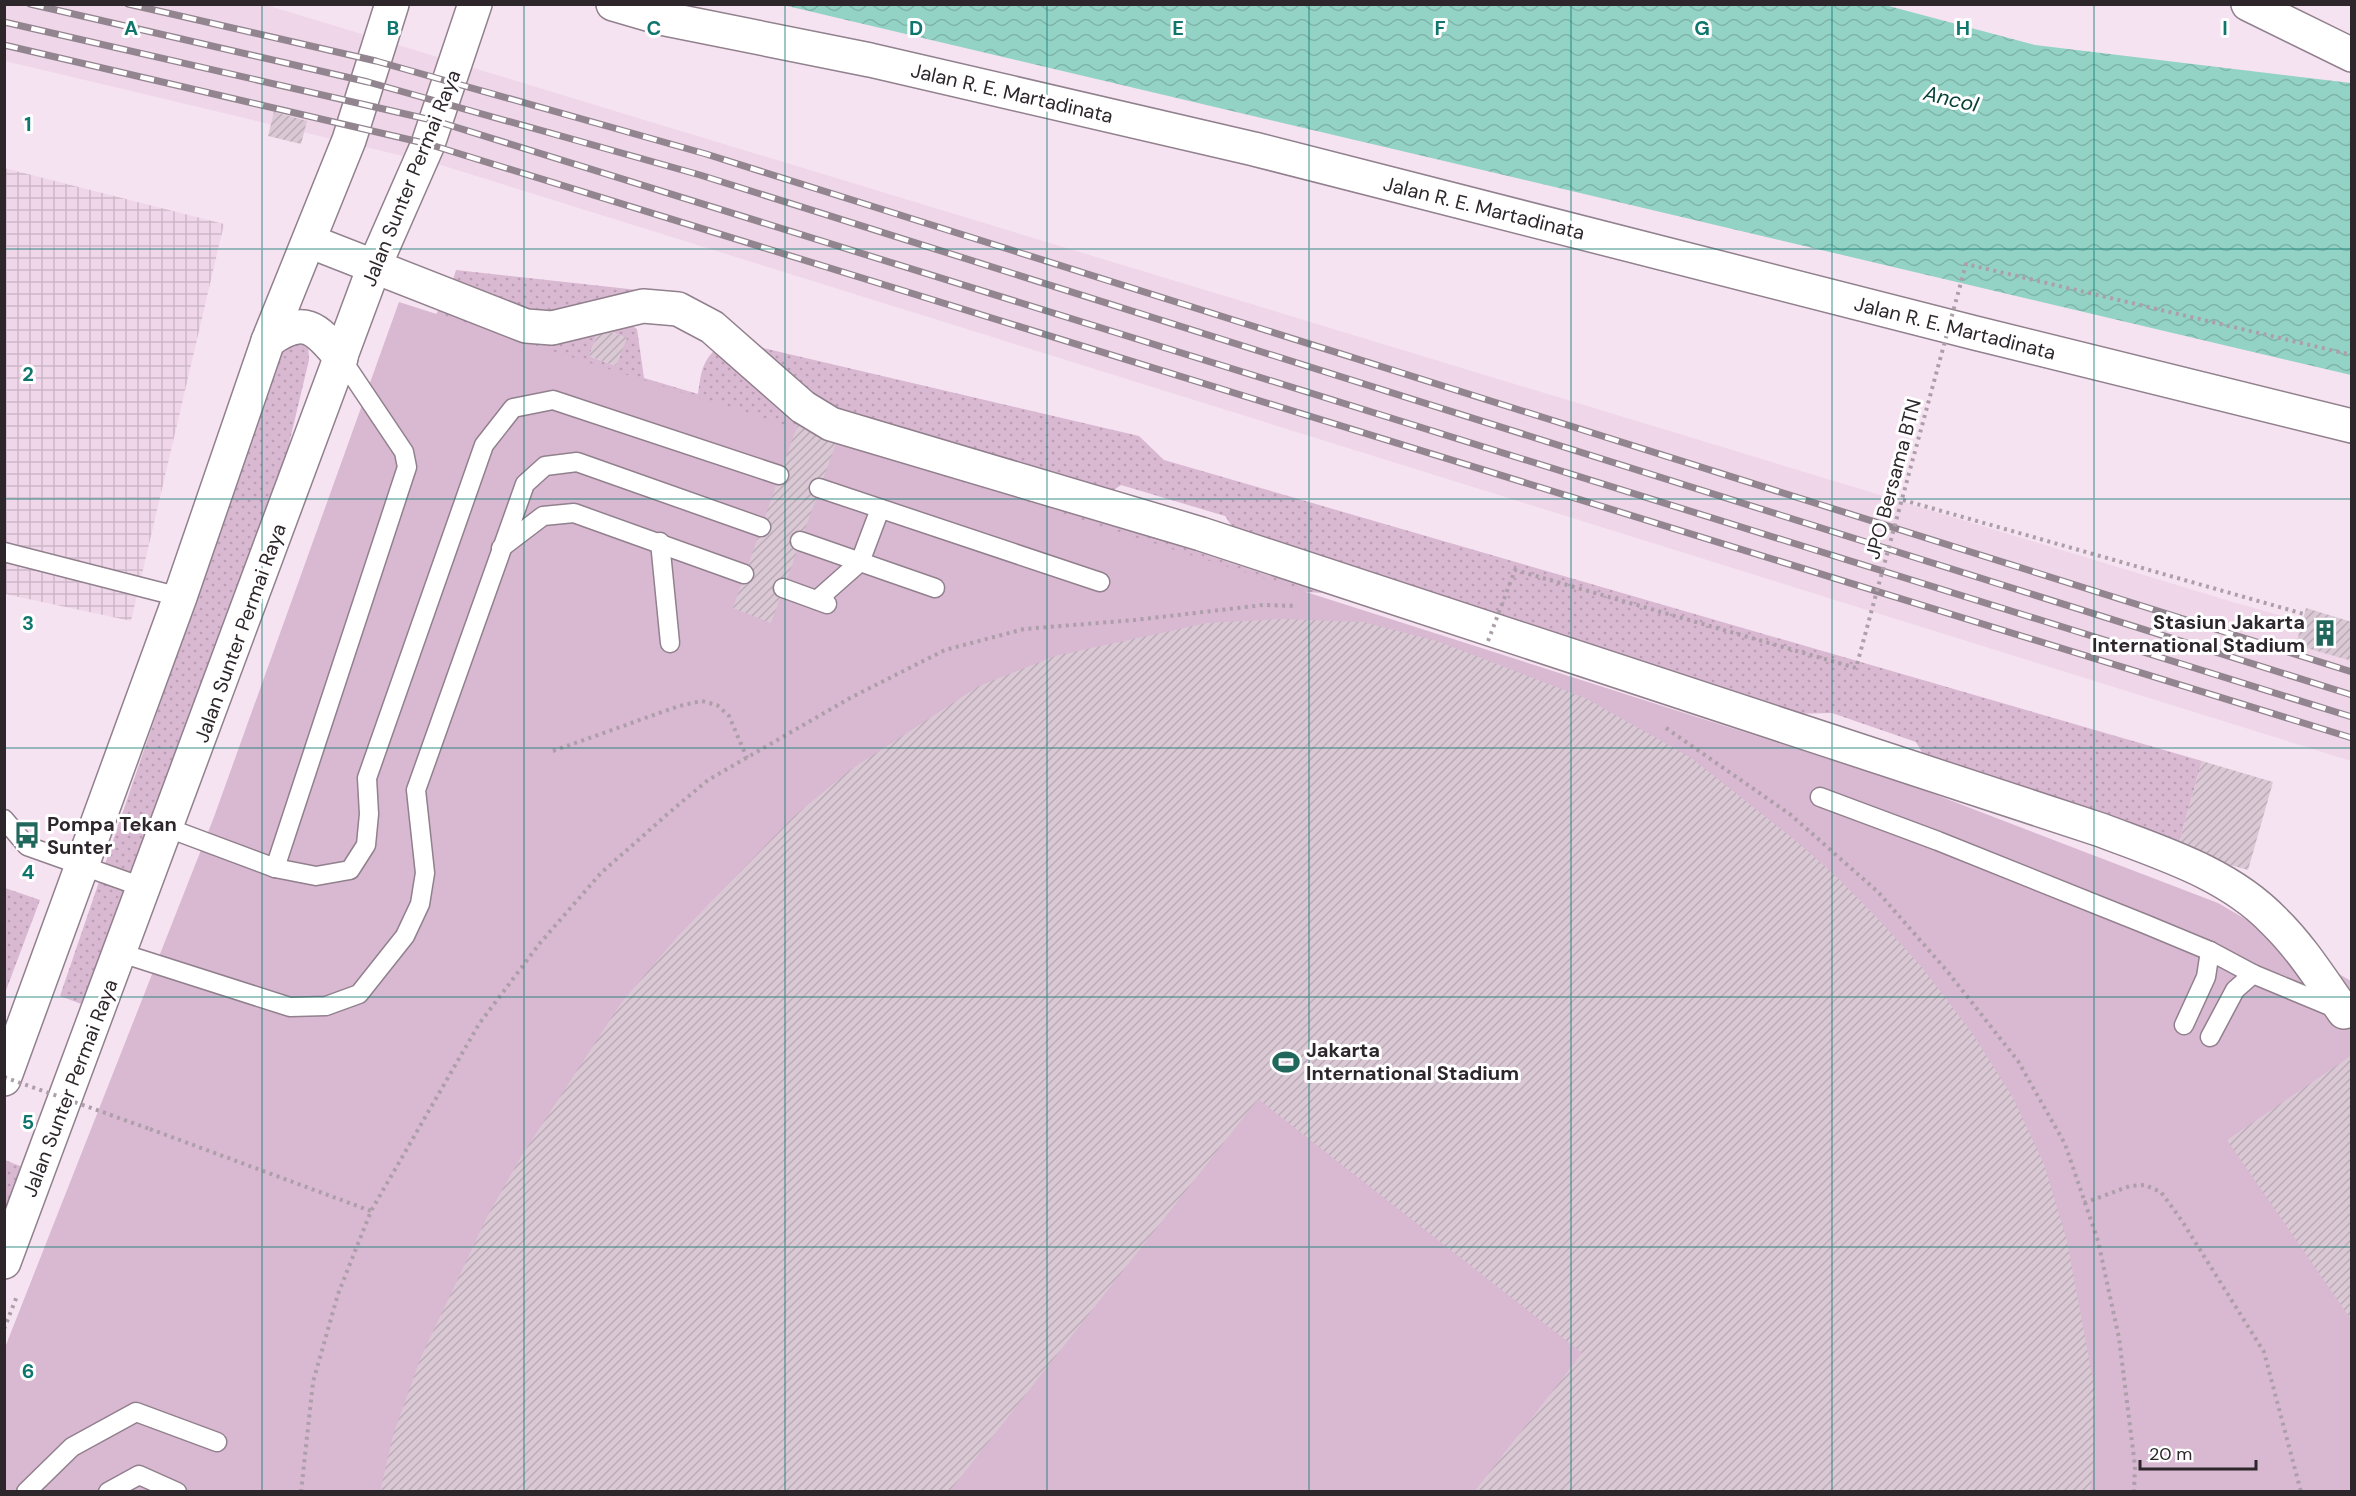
<svg xmlns="http://www.w3.org/2000/svg" width="2356" height="1496" viewBox="0 0 2356 1496" font-family="'DM Sans',sans-serif">
	<style>
		.built { fill: #efd6e9 }
		.industrial { fill: url(#industrial-grid) }
		.grass { fill: url(#grass-dots) }
		.pitch { fill: #d9b8d1 }
		.water { fill: url(#water-waves) }
		.building { fill: url(#building-hatch) }
		.lines { fill: none; stroke-linecap: round; stroke-linejoin: round }
		.service-casing { stroke: #91808d; stroke-width: 21 }
		.minor-casing { stroke: #91808d; stroke-width: 36 }
		.secondary-casing { stroke: #91808d; stroke-width: 36 }
		.trunk-casing { stroke: #91808d; stroke-width: 36 }
		.motorway-casing { stroke: #91808d; stroke-width: 36 }
		.path { stroke: #ad9fa9; stroke-width: 4; stroke-dasharray: 3 4.5; stroke-linecap: butt }
		.service { stroke: #fff; stroke-width: 18 }
		.minor { stroke: #fff; stroke-width: 33 }
		.secondary { stroke: #fff; stroke-width: 33 }
		.trunk { stroke: #fff; stroke-width: 33 }
		.motorway { stroke: #fff; stroke-width: 33 }
		.rail-casing { stroke: #92858f; stroke-width: 7 }
		.rail { stroke: #fff; stroke-width: 4.5; stroke-dasharray: 14; stroke-linecap: butt }
		.path-bridge { stroke: #ad9fa9; stroke-width: 4; stroke-dasharray: 3 4.5; stroke-linecap: butt }
		.grid { fill: none; stroke: #0f766e; stroke-width: 1.5; stroke-opacity: 0.55 }
		.labels { text-anchor: middle; stroke-width: 6; stroke-linejoin: round; paint-order: stroke }
		.street-label { font-size: 20px; fill: #2d262b; stroke: #fff }
		.poi-label { font-size: 20px; font-weight: bold; fill: #2d262b; stroke: #fff; text-anchor: start }
		.water-label { font-size: 21px; font-style: italic; fill: #054137; stroke: #fff }
		.grid-label { font-size: 20px; text-anchor: middle; font-weight: bold; fill: #0f766e; stroke: #fff; stroke-width: 6; stroke-linejoin: round; paint-order: stroke }
	</style>
	<defs>
		<pattern id="industrial-grid" width="8" height="8" patternUnits="userSpaceOnUse" patternTransform="scale(1.5)"><rect width="8" height="8" fill="#efd6e9"/><path d="M0 4h8M4 0v8" fill="none" stroke="#cdb8c8"/></pattern>
		<pattern id="grass-dots" width="8" height="8" patternUnits="userSpaceOnUse" patternTransform="scale(1.5)"><rect width="8" height="8" fill="#d9b8d1"/><path d="M2 2h.1M6 6h.1" fill="none" stroke="#bb9eb4" stroke-width="1.8" stroke-linecap="round"/></pattern>
		<pattern id="water-waves" width="16" height="10" patternUnits="userSpaceOnUse" patternTransform="scale(1.5)"><rect width="16" height="10" fill="#93d3c5"/><path d="M0 5q4-4 8 0t8 0" fill="none" stroke="#7fb5a9"/></pattern>
		<pattern id="building-hatch" width="6" height="6" patternUnits="userSpaceOnUse" patternTransform="scale(1.5)"><rect width="6" height="6" fill="#dac8d5"/><path d="M-1 1l2-2M0 6l6-6M5 7l2-2" fill="none" stroke="#bbacb7"/></pattern>
	</defs>
	<rect width="100%" height="100%" fill="#f6e3f1"/>
	<polygon class="built" points="5,5 266,5 2236,603 2351,635 2351,761 441,165 5,61"/>
	<polygon class="industrial" points="4,168 224,224 131,621 5,594"/>
	<g class="grass">
		<polygon points="456,270 647,291 551,322 449,292"/>
		<path d="M441,304L600,328L589,356L616,366L626,338L607,330L628,323L637,329L644,378L698,394C701,375 701,362 717,348L814,425L1322,593L1235,587L916,496L798,423L792,439L426,336Z"/>
		<polygon points="308,341 309,360 282,473 84,1005 60,996 282,346"/>
		<polygon points="755,346 1139,436 1164,460 2202,761 2177,850 1924,756 1916,742 1832,713 1788,714 1244,544 1225,516 1121,485 1101,499 837,421"/>
		<polygon points="5,888 40,900 5,993 4,888"/>
		<polygon points="5,1160 25,1168 5,1224"/>
	</g>
	<polygon class="pitch" points="399,302 1913,786 2218,903 2351,981 2351,1491 5,1491 4,1350 214,817"/>
	<polygon class="water" points="783,5 1885,5 2035,45 2351,83 2351,375"/>
	<g class="building">
		<polygon points="274,112 307,121 301,144 268,136"/>
		<polygon points="600,328 627,338 616,366 589,356"/>
		<polygon points="798,423 838,438 771,623 733,608"/>
		<polygon points="2306,608 2352,622 2352,661 2296,645"/>
		<polygon points="1282,619 1363,622 1437,641 1585,698 1690,757 1795,840 1839,879 1879,920 1921,966 1972,1033 2012,1096 2044,1164 2067,1241 2095,1391 2093,1469 2090,1492 1474,1492 1582,1353 1258,1099 949,1492 380,1492 393,1435 421,1357 488,1215 522,1155 621,1003 678,936 793,817 850,770 979,686 1055,656 1207,623"/>
		<polygon points="2202,761 2273,782 2248,870 2177,850"/>
		<polygon points="2352,1055 2352,1321 2227,1140"/>
	</g>
	<g class="lines">
		<defs>
			<g id="service">
				<polyline points="819,488 1100,582"/>
				<polyline points="800,541 935,588"/>
				<polyline points="660,542 670,643"/>
				<polyline points="501,548 543,516 574,513 744,574"/>
				<polyline points="4,552 180,597"/>
				<polyline points="783,588 827,604"/>
				<polyline points="817,600 860,562 880,509"/>
				<polyline points="1820,797 1938,841 2145,924 2210,951 2253,974 2337,1009"/>
				<polyline points="4,819 27,846 145,888"/>
				<polyline points="168,828 275,868 316,876 350,870 366,845 369,814 367,778 484,445 513,408 553,400 779,475"/>
				<polyline points="275,868 407,467 404,452 341,358"/>
				<polyline points="121,953 290,1007 326,1006 359,994 405,936 420,904 425,873 416,790 525,484 545,466 577,462 761,527"/>
				<polyline points="2184,1025 2206,977 2210,951"/>
				<polyline points="2210,1037 2235,990 2253,974"/>
				<polyline points="26,1492 72,1447 136,1412 217,1442"/>
				<polyline points="108,1492 139,1475 177,1492"/>
			</g>
			<path id="minor" d="M309,241L526,326L552,328L643,306L678,309L712,327L803,407L831,424L1201,534L2101,830C2161,853 2228,873 2274,921C2301,947 2322,981 2344,1012"/>
			<g id="secondary">
				<path d="M268,341C304,315 316,327 341,358"/>
				<polyline points="4,1079 180,597 268,341 349,140 392,4"/>
				<polyline points="4,1262 374,267 428,144 475,4"/>
			</g>
			<polyline id="trunk" points="613,4 661,18 870,60 1254,149 1975,333 2352,426"/>
			<polyline id="motorway" points="2248,4 2352,55"/>
		</defs>
		<use href="#service" class="service-casing"/>
		<use href="#minor" class="minor-casing"/>
		<use href="#secondary" class="secondary-casing"/>
		<use href="#trunk" class="trunk-casing"/>
		<use href="#motorway" class="motorway-casing"/>
		<g class="path">
			<polyline points="1903,500 2304,614"/>
			<polyline points="1666,728 1791,815 1878,892 1947,971 2018,1061 2065,1144 2098,1241 2119,1338 2135,1466 2134,1492"/>
			<polyline points="553,751 679,706 702,701 717,705 729,716 747,758"/>
			<polyline points="150,1129 371,1211"/>
			<polyline points="2084,1203 2130,1186 2145,1185 2161,1192 2182,1221 2264,1352 2301,1492"/>
			<polyline points="4,1329 17,1296"/>
			<polyline points="301,1492 313,1382 338,1294 371,1211 479,1024 540,943 601,873 671,811 708,780 850,698 945,650 1024,629 1135,620 1263,605 1297,606"/>
		</g>
		<use href="#service" class="service"/>
		<use href="#minor" class="minor"/>
		<use href="#secondary" class="secondary"/>
		<use href="#trunk" class="trunk"/>
		<use href="#motorway" class="motorway"/>
		<defs>
			<g id="rail">
				<polyline points="30,4 368,82 700,175 2352,695"/>
				<polyline points="128,4 376,61 706,154 2352,672"/>
				<polyline points="4,22 436,121 2352,717"/>
				<polyline points="4,45 428,144 2352,738"/>
			</g>
		</defs>
		<use href="#rail" class="rail-casing"/>
		<use href="#rail" class="rail"/>
		<g class="path-bridge">
			<polyline points="1488,641 1515,570 1856,668 1966,264 2352,355"/>
			<polyline points="4,1077 150,1129"/>
		</g>
	</g>
	<path class="grid" d="M262,4V1492M524,4V1492M785,4V1492M1047,4V1492M1309,4V1492M1571,4V1492M1832,4V1492M2094,4V1492M4,249H2352M4,499H2352M4,748H2352M4,997H2352M4,1247H2352"/>
	<defs>
		<symbol id="building-bare" viewBox="-9 -9 18 18"><path d="M-4-6H4V6H1V3H-1V6H-4ZM-2.5-4.3h1.7v1.8h-1.7ZM.8-4.3h1.7v1.8H.8ZM-2.5-1h1.7V.8h-1.7ZM.8-1h1.7V.8H.8Z" fill="#21675b" stroke="#fff" stroke-width="2.5" paint-order="stroke"/></symbol>
		<symbol id="bus-bare" viewBox="-9 -9 18 18"><path d="M-5-6H5V4H4V6H2V4H-2V6H-4V4H-5ZM-3.5-4V0h7V-4ZM-3.5 1.2v1.5H-2V1.2ZM2 1.2v1.5H3.5V1.2Z" fill="#21675b" stroke="#fff" stroke-width="2.5" paint-order="stroke"/></symbol>
		<symbol id="stadium-bare" viewBox="-9 -9 18 18"><path d="M0-5a6.5 5 0 1 0 0 10a6.5 5 0 1 0 0-10ZM-3.5-1.8h7v3.6h-7Z" fill="#21675b" stroke="#fff" stroke-width="2.5" paint-order="stroke"/></symbol>
	</defs>
	<g fill-rule="evenodd">
		<use href="#building-bare" x="2306" y="614" width="38" height="38"/>
		<use href="#bus-bare" x="8" y="816" width="38" height="38"/>
		<use href="#stadium-bare" x="1267" y="1043" width="38" height="38"/>
	</g>
	<g class="labels">
		<g class="street-label">
			<text transform="translate(1012 93) rotate(13)" y="7">Jalan R. E. Martadinata</text>
			<text transform="translate(411 178) rotate(-68)" y="7">Jalan Sunter Permai Raya</text>
			<text transform="translate(1484 208) rotate(14)" y="7">Jalan R. E. Martadinata</text>
			<text transform="translate(1955 328) rotate(14)" y="7">Jalan R. E. Martadinata</text>
			<text transform="translate(1893 479) rotate(-75)" y="7">JPO Bersama BTN</text>
			<text transform="translate(240 633) rotate(-70)" y="7">Jalan Sunter Permai Raya</text>
			<text transform="translate(70 1088) rotate(-69)" y="7">Jalan Sunter Permai Raya</text>
		</g>
		<g class="poi-label">
			<text x="2305" y="629" text-anchor="end">Stasiun Jakarta<tspan x="2305" dy="23">International Stadium</tspan></text>
			<text x="47" y="831">Pompa Tekan<tspan x="47" dy="23">Sunter</tspan></text>
			<text x="1306" y="1057">Jakarta<tspan x="1306" dy="23">International Stadium</tspan></text>
		</g>
		<g class="water-label">
			<text transform="translate(1951 99) rotate(13)" y="7">Ancol</text>
		</g>
	</g>
	<g class="grid-label">
		<text x="131" y="35">A</text>
		<text x="393" y="35">B</text>
		<text x="654" y="35">C</text>
		<text x="916" y="35">D</text>
		<text x="1178" y="35">E</text>
		<text x="1440" y="35">F</text>
		<text x="1702" y="35">G</text>
		<text x="1963" y="35">H</text>
		<text x="2225" y="35">I</text>
		<text x="28" y="131">1</text>
		<text x="28" y="381">2</text>
		<text x="28" y="630">3</text>
		<text x="28" y="879">4</text>
		<text x="28" y="1129">5</text>
		<text x="28" y="1378">6</text>
	</g>
	<rect width="2356" height="1496" fill="none" stroke="#2d262b" stroke-width="12"/>
	<path d="M2140 1460v9h116v-9" fill="none" stroke="#2d262b" stroke-width="3"/>
	<text x="2149" y="1460" font-size="18" fill="#2d262b" stroke="#ffffff" stroke-width="4.5" paint-order="stroke">20 m</text>
</svg>
